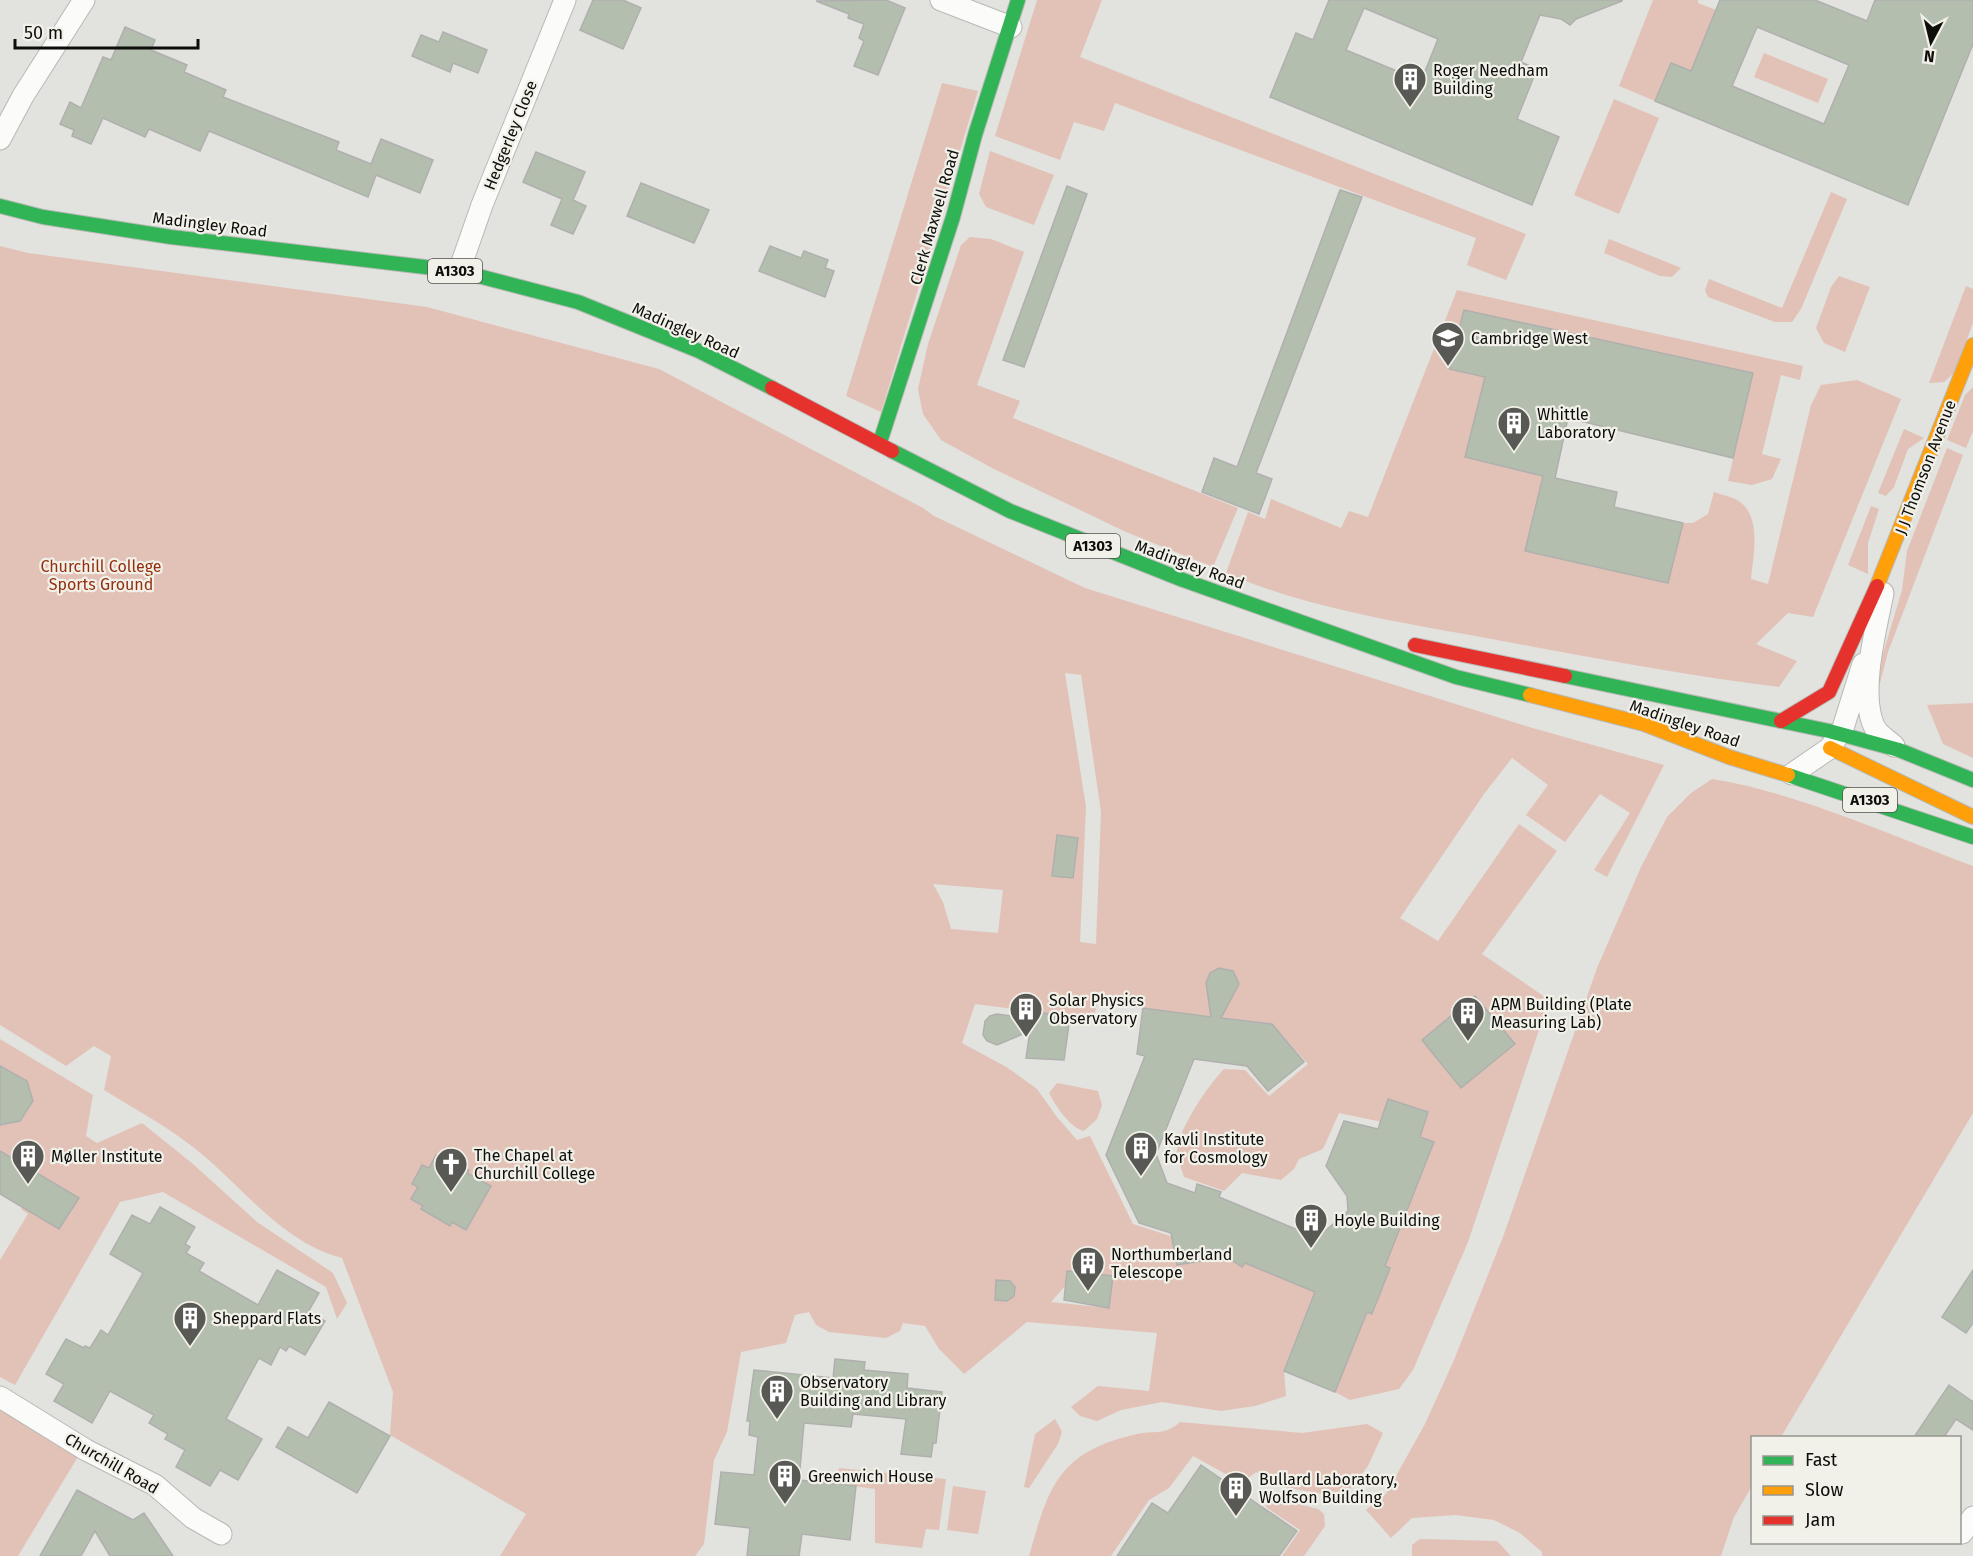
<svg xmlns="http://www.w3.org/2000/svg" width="1973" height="1556" viewBox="0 0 1973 1556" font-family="'Fira Sans',sans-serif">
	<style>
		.green { fill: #e2c2b7; fill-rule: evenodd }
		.building { fill: #b4beaf; stroke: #afb0ae; stroke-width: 1.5; fill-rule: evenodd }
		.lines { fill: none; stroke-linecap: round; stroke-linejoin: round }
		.street-casing { stroke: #b8b8b5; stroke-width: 23 }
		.fast-casing { stroke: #b8b8b5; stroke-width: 16 }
		.slow-casing { stroke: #b8b8b5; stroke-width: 16 }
		.jam-casing { stroke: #b8b8b5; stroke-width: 16 }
		.street { stroke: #fbfbfa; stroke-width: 21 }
		.fast { stroke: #30b455; stroke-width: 14 }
		.slow { stroke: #ff9f0a; stroke-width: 14 }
		.jam { stroke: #e5322d; stroke-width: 14 }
		.labels { text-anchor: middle; stroke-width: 4.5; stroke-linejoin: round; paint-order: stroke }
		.shield { fill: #f2f1e9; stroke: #52514d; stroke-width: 1.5 }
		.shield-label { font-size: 15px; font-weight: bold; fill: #0d0d0a }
		.poi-label { font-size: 16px; fill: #0d0d0a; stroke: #f2f1e9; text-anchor: start }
		.street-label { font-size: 16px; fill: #0d0d0a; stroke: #f2f1e9 }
		.park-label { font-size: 16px; fill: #942e0d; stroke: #f2f1e9 }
	</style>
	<rect width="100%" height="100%" fill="#e2e2de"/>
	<g class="green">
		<polygon points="1037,0 1102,0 1080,57 1526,234 1506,280 1467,265 1476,238 1115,103 1104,131 1074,122 1060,160 995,136"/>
		<polygon points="1653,0 1698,0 1698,3 1716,10 1691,71 1671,64 1655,101 1619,86"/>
		<polygon points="1764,53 1828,79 1818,103 1754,77"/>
		<polygon points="942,83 978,91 881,412 846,396"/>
		<polygon points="1614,99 1659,118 1619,214 1574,195"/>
		<polygon points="990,151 1054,175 1034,225 986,207 979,194"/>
		<polygon points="1831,192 1847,199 1801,309 1792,322 1775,322 1708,297 1705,290 1709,279 1782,308"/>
		<polygon points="970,237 991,239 1024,252 977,385 1020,401 1013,418 1238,508 1213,567 1126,532 992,468 941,440 923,414 918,389 928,344 961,245"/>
		<polygon points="1609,239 1674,265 1681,268 1672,277 1660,276 1604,253"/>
		<path d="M0,246L28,253L427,307L659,369L923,508L934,516L1085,588L1529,727L1664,765L1607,877L1594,870L1630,813L1600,794L1565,842L1526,815L1548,785L1512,758L1484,794L1400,918L1438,941L1519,824L1557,851L1482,954L1542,995L1548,1003L1468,1242L1413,1370L1399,1389L1350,1400L1335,1392L1367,1312L1373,1314L1390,1268L1385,1266L1434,1142L1382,1122L1339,1113L1323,1149L1299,1159L1294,1169L1281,1180L1242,1173L1224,1191L1184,1177C1182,1169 1176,1157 1177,1150C1179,1128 1209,1084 1224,1069L1245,1070L1269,1096L1308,1064L1272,1024L1097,1003L1093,1021L1070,1018L1069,1024L1060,1023V1015L975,1004L962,1043L1008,1068L1037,1089L1057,1117L1077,1140L1090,1136L1133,1224L1214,1250L1242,1267L1245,1263L1315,1292L1284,1371L1286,1396L1255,1406L1221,1411L1162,1402L1121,1410L1097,1421L1080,1416L1071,1407L1098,1386L1149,1391L1157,1333L1027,1322L964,1374L939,1349L925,1326L903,1323L900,1331L886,1338L829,1332L816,1325L809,1312L795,1315L786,1343L741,1352L727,1432L714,1460L704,1544L695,1556H500L526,1514L390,1435L393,1392L342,1258C280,1242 241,1184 193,1147C165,1125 133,1108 104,1090L111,1056L94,1046L66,1066L0,1025ZM1065,673L1081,675L1101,812L1096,944L1080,942L1086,807ZM933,884L1003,890L998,933L951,929L943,902ZM1068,1271L1113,1276L1109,1308L1051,1302L1066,1285Z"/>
		<polygon points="1839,276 1870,287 1845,352 1824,343 1816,328 1831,287"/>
		<polygon points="1966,286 1973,289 1973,323 1955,372 1944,382 1929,383"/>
		<path d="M1457,290L1803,366L1800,380L1781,375L1762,454L1781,459L1772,479L1752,485L1728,481L1753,373L1449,369L1485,377L1465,457L1543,476L1525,551L1668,583L1683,523H1693L1708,514L1714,492C1722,495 1734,497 1740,502C1762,518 1753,557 1751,579L1768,584L1811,405L1821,385L1857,380L1901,399L1813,617L1788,613L1756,644L1797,661L1779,687C1681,675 1584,656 1486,638C1399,622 1307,608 1226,573L1248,512L1265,519L1271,499L1341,528L1349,511L1368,517Z"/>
		<polygon points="1973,387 1973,431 1966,448 1947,440 1965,395"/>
		<polygon points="1904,429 1924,438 1908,449 1894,487 1886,496 1878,493"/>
		<polygon points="1947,448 1963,455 1888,652 1877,695 1875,681 1902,590 1907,551"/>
		<polygon points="1871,506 1879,509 1868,543 1868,574 1848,565"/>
		<polygon points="1973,703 1973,758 1943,744 1927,705"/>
		<path d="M1712,779C1796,792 1892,836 1973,866V1113L1781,1437L1752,1438V1486L1734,1517L1721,1556H1542V1552L1520,1533L1494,1520L1456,1515L1412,1518L1391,1538L1366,1510L1386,1494L1425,1424L1454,1360L1503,1237L1597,968L1641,867L1667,817L1691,793Z"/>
		<polygon points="0,1039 93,1095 86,1136 97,1143 142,1123 193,1164 257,1222 333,1273 347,1303 337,1319 326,1287 163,1192 120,1202 15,1385 0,1377 0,1260 28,1214 21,1209 23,1207 59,1229 79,1198 0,1151 0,1125 20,1121 33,1101 27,1081 6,1070 0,1072"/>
		<path d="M1057,1083L1098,1091L1102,1105L1097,1119L1084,1131C1070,1128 1055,1105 1049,1093Z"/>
		<polygon points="0,1409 79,1455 18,1556 0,1556"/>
		<polygon points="1055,1419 1062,1432 1058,1444 1029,1488 1024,1487 1035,1434"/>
		<path d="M1180,1422L1302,1433L1367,1424L1383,1433L1368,1466L1339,1503L1327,1495L1284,1487L1256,1472L1242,1483L1193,1456L1169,1488L1149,1500L1111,1556H1029C1049,1486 1058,1452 1137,1434C1156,1430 1164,1436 1180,1422Z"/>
		<polygon points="839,1468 946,1479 939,1530 926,1529 922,1548 875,1543 875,1489 837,1484"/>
		<polygon points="953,1486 986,1491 978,1534 947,1530"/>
		<polygon points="1264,1495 1318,1509 1324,1514 1325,1526 1304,1556 1282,1556 1300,1530 1267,1508 1262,1498"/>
		<polygon points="1420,1539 1497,1541 1511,1556 1412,1556 1412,1545"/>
	</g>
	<g class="building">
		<polygon points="593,0 623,0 641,8 623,49 580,30"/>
		<polygon points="886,0 905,8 878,75 854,66 864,41 859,38 864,24 848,18 849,14 816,1"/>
		<path d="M1329,0H1622V1L1576,19L1570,25L1561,19L1540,15L1521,62L1537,69L1517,119L1559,137L1532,205L1270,97L1296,33L1313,40ZM1364,8L1438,39L1421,81L1346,50Z"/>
		<path d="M1720,0H1815L1867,21L1875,0H1973V44L1908,205L1655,101L1671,63L1691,71ZM1757,27L1849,65L1824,124L1732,86Z"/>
		<polygon points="125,27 155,40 151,50 187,65 184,72 226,90 223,97 339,142 336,150 371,164 381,139 433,160 420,193 376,175 368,197 209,131 200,151 149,129 145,137 103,118 91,144 72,136 74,130 60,124 70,102 81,108 103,57 111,60"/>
		<polygon points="443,32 487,50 478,73 453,63 450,72 412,56 421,35 439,42"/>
		<polygon points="536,152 585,172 573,200 586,206 573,234 551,225 562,199 523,182"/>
		<polygon points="641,183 709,210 694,243 627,216"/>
		<polygon points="1067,186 1087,194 1024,367 1003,360"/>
		<polygon points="1340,190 1362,197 1256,473 1272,479 1259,514 1202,492 1214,458 1237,467"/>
		<polygon points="770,246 801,258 804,251 828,260 825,268 834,271 825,297 759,271"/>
		<polygon points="1464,310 1753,373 1733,458 1568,418 1555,478 1617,492 1614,507 1683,523 1668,583 1525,551 1543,476 1465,457 1485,377 1449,369"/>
		<polygon points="1057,835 1078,838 1073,878 1052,876"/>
		<polygon points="1219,968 1233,971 1239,984 1221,1018 1272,1024 1304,1062 1268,1091 1247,1066 1194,1059 1156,1154 1167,1183 1195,1193 1197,1184 1221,1192 1219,1197 1317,1238 1348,1211 1347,1196 1326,1166 1344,1121 1378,1129 1388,1099 1428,1112 1420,1137 1434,1142 1385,1266 1390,1268 1372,1314 1367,1312 1335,1392 1284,1371 1315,1292 1245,1263 1242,1267 1227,1257 1177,1265 1171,1233 1139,1223 1106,1155 1145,1056 1137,1054 1143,1008 1211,1017 1206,983 1210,973"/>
		<polygon points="1475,996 1515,1044 1461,1088 1422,1040"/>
		<polygon points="1032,1012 1061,1015 1060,1023 1069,1024 1064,1060 1026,1058 1030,1031 997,1045 987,1041 983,1035 985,1021 990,1016 997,1014 1031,1019"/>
		<polygon points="0,1066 27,1081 33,1101 20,1121 0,1125"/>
		<polygon points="0,1151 79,1198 59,1229 0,1194"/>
		<polygon points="436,1155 469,1170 467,1173 491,1186 466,1230 452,1222 450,1226 421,1209 423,1206 411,1199 418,1187 412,1184 422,1165 429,1168"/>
		<polygon points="160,1207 195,1227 185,1244 190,1247 186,1253 204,1263 199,1271 258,1305 277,1270 319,1293 308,1312 325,1321 305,1355 289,1346 286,1351 280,1347 271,1365 259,1358 226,1419 262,1439 238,1480 220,1470 210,1486 176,1467 185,1450 165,1439 168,1434 149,1423 154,1415 110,1391 92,1423 54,1401 64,1384 46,1374 66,1339 84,1348 85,1346 90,1348 101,1330 108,1335 143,1273 110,1254 132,1215 150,1224"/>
		<polygon points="1973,1270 1973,1323 1966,1333 1942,1317"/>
		<polygon points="1067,1271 1113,1276 1109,1308 1064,1300"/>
		<polygon points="996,1280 1010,1281 1015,1287 1014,1296 1007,1301 995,1300"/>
		<polygon points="835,1359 865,1362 864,1370 908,1374 907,1388 942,1392 936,1443 933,1443 931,1457 901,1454 906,1419 853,1414 851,1427 804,1423 799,1480 856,1486 850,1540 802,1534 799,1556 747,1556 750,1528 715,1524 721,1472 754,1475 758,1437 749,1435 750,1421 747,1421 754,1370 833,1378"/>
		<polygon points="1949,1385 1973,1402 1973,1430 1956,1419 1944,1437 1914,1437"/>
		<polygon points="329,1402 390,1436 357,1493 276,1447 288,1427 308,1438"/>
		<polygon points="1201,1465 1297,1531 1279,1556 1117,1556 1152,1503 1168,1513"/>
		<polygon points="77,1490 133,1520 144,1513 173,1556 110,1556 95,1531 81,1556 40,1556"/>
	</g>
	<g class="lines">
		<defs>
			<g id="street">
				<polyline points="941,0 1011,27"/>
				<polyline points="0,139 23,96 84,0"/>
				<polyline points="459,271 482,205 565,0"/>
				<path d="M1883,593C1876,629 1859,692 1874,726C1877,734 1888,740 1894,746"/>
				<polyline points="1792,774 1830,748 1843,728 1863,664"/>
				<polyline points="0,1397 86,1450 155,1485 193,1518 221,1534"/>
				<polyline points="1962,1533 1973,1517"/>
			</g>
			<g id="fast">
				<polyline points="0,206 43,217 171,237 459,271 578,302 699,351 772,388"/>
				<polyline points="880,442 953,217 975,135 1018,0"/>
				<polyline points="892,451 1010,511 1183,580 1456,677 1530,695"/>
				<polyline points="1565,676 1829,731 1899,750 1973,780"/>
				<polyline points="1788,775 1973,837"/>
			</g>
			<g id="slow">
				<polyline points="1877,586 1973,345"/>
				<polyline points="1530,695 1644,724 1729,757 1788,775"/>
				<polyline points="1830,748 1973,817"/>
			</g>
			<g id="jam">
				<polyline points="772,388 892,451"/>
				<polyline points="1415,645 1565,676"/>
				<polyline points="1781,721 1829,692 1877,586"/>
			</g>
		</defs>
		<use href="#street" class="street-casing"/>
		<use href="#fast" class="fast-casing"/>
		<use href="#slow" class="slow-casing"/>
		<use href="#jam" class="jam-casing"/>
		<use href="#street" class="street"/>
		<use href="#fast" class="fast"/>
		<use href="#slow" class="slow"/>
		<use href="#jam" class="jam"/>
	</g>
	<defs>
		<symbol id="building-pin" viewBox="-11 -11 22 30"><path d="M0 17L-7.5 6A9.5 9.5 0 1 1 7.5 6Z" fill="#585854" stroke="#f2f1e9"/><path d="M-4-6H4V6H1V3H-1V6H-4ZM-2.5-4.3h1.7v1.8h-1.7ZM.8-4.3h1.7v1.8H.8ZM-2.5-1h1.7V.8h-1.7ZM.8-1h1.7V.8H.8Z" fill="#fff"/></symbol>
		<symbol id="university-pin" viewBox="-11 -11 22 30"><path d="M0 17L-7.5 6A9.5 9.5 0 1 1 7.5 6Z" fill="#585854" stroke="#f2f1e9"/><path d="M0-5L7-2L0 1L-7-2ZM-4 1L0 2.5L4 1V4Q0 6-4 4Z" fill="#fff"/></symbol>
		<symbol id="church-pin" viewBox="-11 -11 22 30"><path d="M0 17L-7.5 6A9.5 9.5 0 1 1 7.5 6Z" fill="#585854" stroke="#f2f1e9"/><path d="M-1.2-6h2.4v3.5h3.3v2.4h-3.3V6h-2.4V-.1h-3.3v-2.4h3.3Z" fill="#fff"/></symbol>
	</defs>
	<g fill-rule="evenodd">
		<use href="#building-pin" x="1391" y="60" width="38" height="52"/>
		<use href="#university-pin" x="1429" y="319" width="38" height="52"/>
		<use href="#building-pin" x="1495" y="404" width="38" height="52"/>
		<use href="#building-pin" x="1007" y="990" width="38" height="52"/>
		<use href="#building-pin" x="1449" y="994" width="38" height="52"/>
		<use href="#building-pin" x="1122" y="1129" width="38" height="52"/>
		<use href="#building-pin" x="9" y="1137" width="38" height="52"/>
		<use href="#church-pin" x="432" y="1145" width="38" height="52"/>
		<use href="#building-pin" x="1292" y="1201" width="38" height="52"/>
		<use href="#building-pin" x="1069" y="1244" width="38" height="52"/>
		<use href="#building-pin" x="171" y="1299" width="38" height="52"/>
		<use href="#building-pin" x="758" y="1372" width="38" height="52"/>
		<use href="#building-pin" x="766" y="1457" width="38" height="52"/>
		<use href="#building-pin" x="1217" y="1469" width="38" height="52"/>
	</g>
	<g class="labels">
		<g class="shield">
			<rect x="428" y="259" width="54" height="24" rx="4.5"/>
			<rect x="1066" y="534" width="54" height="24" rx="4.5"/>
			<rect x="1843" y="788" width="54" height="24" rx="4.5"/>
		</g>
		<g class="shield-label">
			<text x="455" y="276">A1303</text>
			<text x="1093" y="551">A1303</text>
			<text x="1870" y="805">A1303</text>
		</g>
		<g class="poi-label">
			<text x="1433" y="76">Roger Needham<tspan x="1433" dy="18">Building</tspan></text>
			<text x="1471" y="344">Cambridge West</text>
			<text x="1537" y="420">Whittle<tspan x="1537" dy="18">Laboratory</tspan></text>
			<text x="1049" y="1006">Solar Physics<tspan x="1049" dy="18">Observatory</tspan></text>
			<text x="1491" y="1010">APM Building (Plate<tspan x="1491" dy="18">Measuring Lab)</tspan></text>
			<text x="1164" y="1145">Kavli Institute<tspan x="1164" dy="18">for Cosmology</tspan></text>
			<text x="474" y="1161">The Chapel at<tspan x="474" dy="18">Churchill College</tspan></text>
			<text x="51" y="1162">Møller Institute</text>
			<text x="1334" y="1226">Hoyle Building</text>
			<text x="1111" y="1260">Northumberland<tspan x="1111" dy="18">Telescope</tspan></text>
			<text x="213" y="1324">Sheppard Flats</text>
			<text x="800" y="1388">Observatory<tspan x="800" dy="18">Building and Library</tspan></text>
			<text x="808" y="1482">Greenwich House</text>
			<text x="1259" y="1485">Bullard Laboratory,<tspan x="1259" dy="18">Wolfson Building</tspan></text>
		</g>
		<g class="street-label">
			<text transform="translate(510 135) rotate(-68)" y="6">Hedgerley Close</text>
			<text transform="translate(934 217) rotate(-74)" y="6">Clerk Maxwell Road</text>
			<text transform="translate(210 224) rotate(7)" y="6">Madingley Road</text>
			<text transform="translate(686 330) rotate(24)" y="6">Madingley Road</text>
			<text transform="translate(1925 467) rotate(-69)" y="6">J J Thomson Avenue</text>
			<text transform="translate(1190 564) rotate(20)" y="6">Madingley Road</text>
			<text transform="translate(1685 723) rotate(19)" y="6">Madingley Road</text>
			<text transform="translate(112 1463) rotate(30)" y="6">Churchill Road</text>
		</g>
		<g class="park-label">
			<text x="101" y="572">Churchill College<tspan x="101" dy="18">Sports Ground</tspan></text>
		</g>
	</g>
	<rect x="1751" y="1436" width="210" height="108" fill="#f2f1e9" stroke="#969690" stroke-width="1.5"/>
	<rect x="1763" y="1456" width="30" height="9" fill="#30b455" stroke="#969690" stroke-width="1.5"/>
	<text x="1805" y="1466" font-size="18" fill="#0d0d0a">Fast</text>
	<rect x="1763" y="1486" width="30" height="9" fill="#ff9f0a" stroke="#969690" stroke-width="1.5"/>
	<text x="1805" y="1496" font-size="18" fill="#0d0d0a">Slow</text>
	<rect x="1763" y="1516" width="30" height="9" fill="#e5322d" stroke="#969690" stroke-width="1.5"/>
	<text x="1805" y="1526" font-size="18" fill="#0d0d0a">Jam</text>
	<g transform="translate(1931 42) rotate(187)" stroke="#f2f1e9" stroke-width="4.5" paint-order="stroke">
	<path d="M0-4.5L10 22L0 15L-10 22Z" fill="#0d0d0a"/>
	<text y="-9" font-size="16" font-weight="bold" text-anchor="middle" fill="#0d0d0a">N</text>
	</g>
	<path d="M15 39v9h183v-9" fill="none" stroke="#0d0d0a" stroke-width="3"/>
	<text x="24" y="39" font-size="18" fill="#0d0d0a" stroke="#f2f1e9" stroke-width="4.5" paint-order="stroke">50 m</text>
</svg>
